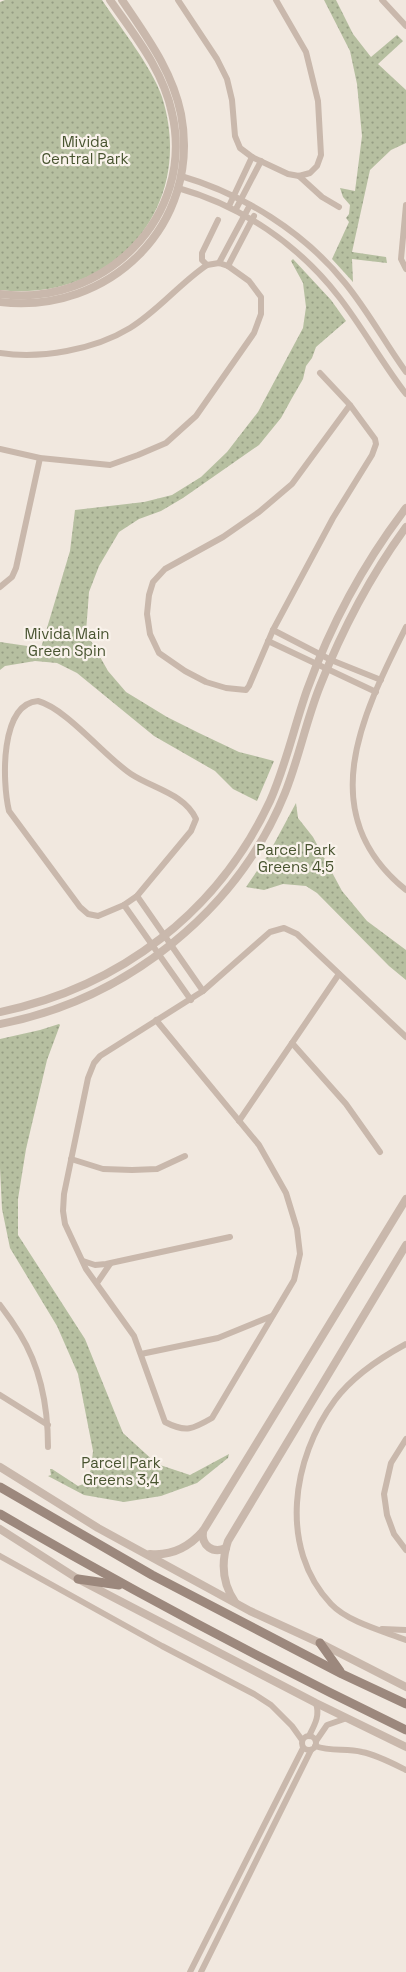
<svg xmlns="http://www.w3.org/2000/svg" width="406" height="1972" viewBox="0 0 406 1972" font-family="'Space Grotesk',sans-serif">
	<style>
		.park { fill: url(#park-dots) }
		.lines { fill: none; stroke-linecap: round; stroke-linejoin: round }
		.minor { stroke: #c9b8ac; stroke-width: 6 }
		.tertiary { stroke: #c9b8ac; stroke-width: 8 }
		.secondary { stroke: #9c887d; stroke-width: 9 }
		.labels { text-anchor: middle; stroke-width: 4.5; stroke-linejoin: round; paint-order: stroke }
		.park-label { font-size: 15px; fill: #485430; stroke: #f9f2eb }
	</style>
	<defs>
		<pattern id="park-dots" width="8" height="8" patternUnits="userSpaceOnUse" patternTransform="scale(1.25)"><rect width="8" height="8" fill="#b6bfa0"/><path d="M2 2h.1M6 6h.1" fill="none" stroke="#959c83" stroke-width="1.8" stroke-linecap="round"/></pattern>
	</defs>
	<rect width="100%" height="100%" fill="#f1e8df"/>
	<g class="park">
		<path d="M5,0H102C120,27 152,67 162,97C197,207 113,303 0,290V2Z"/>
		<polygon points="324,0 336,0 353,34 371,57 397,35 403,41 378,64 406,90 406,143 391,150 370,170 352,252 386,257 387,263 352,259 353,282 332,259 349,222 346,218 349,214 350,205 343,197 340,188 355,191 362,136 357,84 350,51"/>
		<polygon points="293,259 331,300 346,321 316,347 312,358 306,366 303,379 292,398 281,418 259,445 183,498 161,511 139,519 119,532 99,566 89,592 86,632 108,671 126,692 167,717 199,733 239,752 274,761 257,801 233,789 215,771 154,736 77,673 57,663 35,661 5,666 0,670 0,642 41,648 70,551 75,510 144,502 172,495 201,477 227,452 258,412 303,328 306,307 303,283 291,261"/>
		<polygon points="296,803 298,818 313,837 342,891 367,921 406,950 406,980 389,966 317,893 306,886 283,884 264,890 246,887 268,855"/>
		<polygon points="59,1024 60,1025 47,1060 26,1149 18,1199 18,1235 85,1339 123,1433 157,1464 190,1475 229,1454 228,1458 197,1483 161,1496 124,1502 84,1495 48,1476 51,1475 50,1469 52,1469 78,1486 86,1483 91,1469 93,1451 78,1374 57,1326 10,1248 2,1209 0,1168 0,1039 40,1030"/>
	</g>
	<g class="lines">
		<g class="minor">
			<polyline points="178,0 217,59 227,79 232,100 235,136 240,148 252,157 288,174 299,176 310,173 317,166 321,155 318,101 306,52 276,0"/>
			<polyline points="382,0 406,26"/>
			<path d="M181,176C243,194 304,232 345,283C368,311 385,343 406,372"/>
			<polyline points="299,176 322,197 339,207"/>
			<path d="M178,188C242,206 298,244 339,297C363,328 382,363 406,394"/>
			<polyline points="406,205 401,259 406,269"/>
			<polyline points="229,206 252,157"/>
			<polyline points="236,209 261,161"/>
			<polyline points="219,263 250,205"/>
			<polyline points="207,265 202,260 202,253 218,220"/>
			<polyline points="228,266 254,216"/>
			<path d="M0,353C41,359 94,350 130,328C158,311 179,284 207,265L219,263L228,266L249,281L261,297V314L254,333L196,416L166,443L138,455L110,465L40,458L0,449"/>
			<polyline points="320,373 350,405 375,439 376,444 372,455 333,518 273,630 249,686 246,690 226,688 206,682 185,671 159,653 150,634 147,614 149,595 153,582 165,569 223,537 259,512 292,484 350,405"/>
			<polyline points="0,587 12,577 16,568 40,458"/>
			<path d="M406,627C362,715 312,814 406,890"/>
			<polyline points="273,630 331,660 381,680"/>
			<polyline points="268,641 376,692"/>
			<path d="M38,701C67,709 104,756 131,774C152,788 185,794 196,819L191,831L137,896L124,905L98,916L88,914L80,907L9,811C2,781 0,704 38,701Z"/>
			<polyline points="137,896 203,991"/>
			<polyline points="124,905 191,1000"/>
			<path d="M156,1020L259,1145L286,1193L297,1229L300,1254L294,1280L212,1418C193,1429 186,1433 165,1422L134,1336L86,1269L65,1224L63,1211L64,1194L88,1078L94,1063L100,1056L203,991L270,932L284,928L297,934L406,1037"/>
			<polyline points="292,1043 346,1104 380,1152"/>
			<polyline points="239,1121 339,974"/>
			<polyline points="71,1159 103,1169 132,1170 157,1169 185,1156"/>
			<polyline points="83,1261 95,1265 106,1264 230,1237"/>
			<polyline points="97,1283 110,1264"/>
			<path d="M0,1305C7,1314 14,1324 20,1334C41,1368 48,1408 48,1447"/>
			<path d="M406,1344C380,1358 353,1376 335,1400C292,1458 278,1548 331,1604C348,1622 383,1631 406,1640"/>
			<polyline points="141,1354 218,1338 272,1316"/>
			<polyline points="0,1395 48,1425"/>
			<polyline points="406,1439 391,1463 384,1494 387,1515 394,1534 406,1550"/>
			<polyline points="0,1556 162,1646 254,1694 271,1705 292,1726 302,1740"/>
			<polyline points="382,1629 406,1630"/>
			<circle cx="309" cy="1743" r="7"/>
			<path d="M309,1736C315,1724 320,1716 316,1703"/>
			<polyline points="316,1741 327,1725 347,1718"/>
			<path d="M315,1746C331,1752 346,1748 362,1752C377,1755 392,1763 406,1770"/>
			<polyline points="190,1972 303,1748"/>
			<polyline points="201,1972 311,1750"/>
		</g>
		<g class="tertiary">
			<path d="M0,294C103,308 196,217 172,113C163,70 135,36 110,0"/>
			<path d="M0,302C109,315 202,225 181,114C172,70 146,36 122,0"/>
			<path d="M0,1012C120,987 218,912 270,801C286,765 294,727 307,690C331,624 364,563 406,508"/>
			<path d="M0,1024C125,1000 237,912 285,793C299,758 306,721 320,686C342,630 371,575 406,527"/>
			<polyline points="0,1467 98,1528 250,1611 320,1643 406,1687"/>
			<polyline points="0,1529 78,1579 316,1703 406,1747"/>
			<path d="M203,1531C201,1546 213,1554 226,1548"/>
			<path d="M150,1554C171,1556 189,1547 203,1531L406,1199"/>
			<path d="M235,1602C222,1583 221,1562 228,1541L406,1245"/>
		</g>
		<g class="secondary">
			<polyline points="0,1487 152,1575 342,1674 406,1704"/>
			<path d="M0,1514C132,1591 268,1663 406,1730"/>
			<polyline points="78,1579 119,1585"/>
			<polyline points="320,1643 340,1671"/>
		</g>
	</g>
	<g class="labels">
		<g class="park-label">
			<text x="85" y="147">Mivida<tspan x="85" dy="17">Central Park</tspan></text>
			<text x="67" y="639">Mivida Main<tspan x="67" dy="17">Green Spin</tspan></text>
			<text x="296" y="855">Parcel Park<tspan x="296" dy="17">Greens 4,5</tspan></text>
			<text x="121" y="1468">Parcel Park<tspan x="121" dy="17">Greens 3,4</tspan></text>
		</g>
	</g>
</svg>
